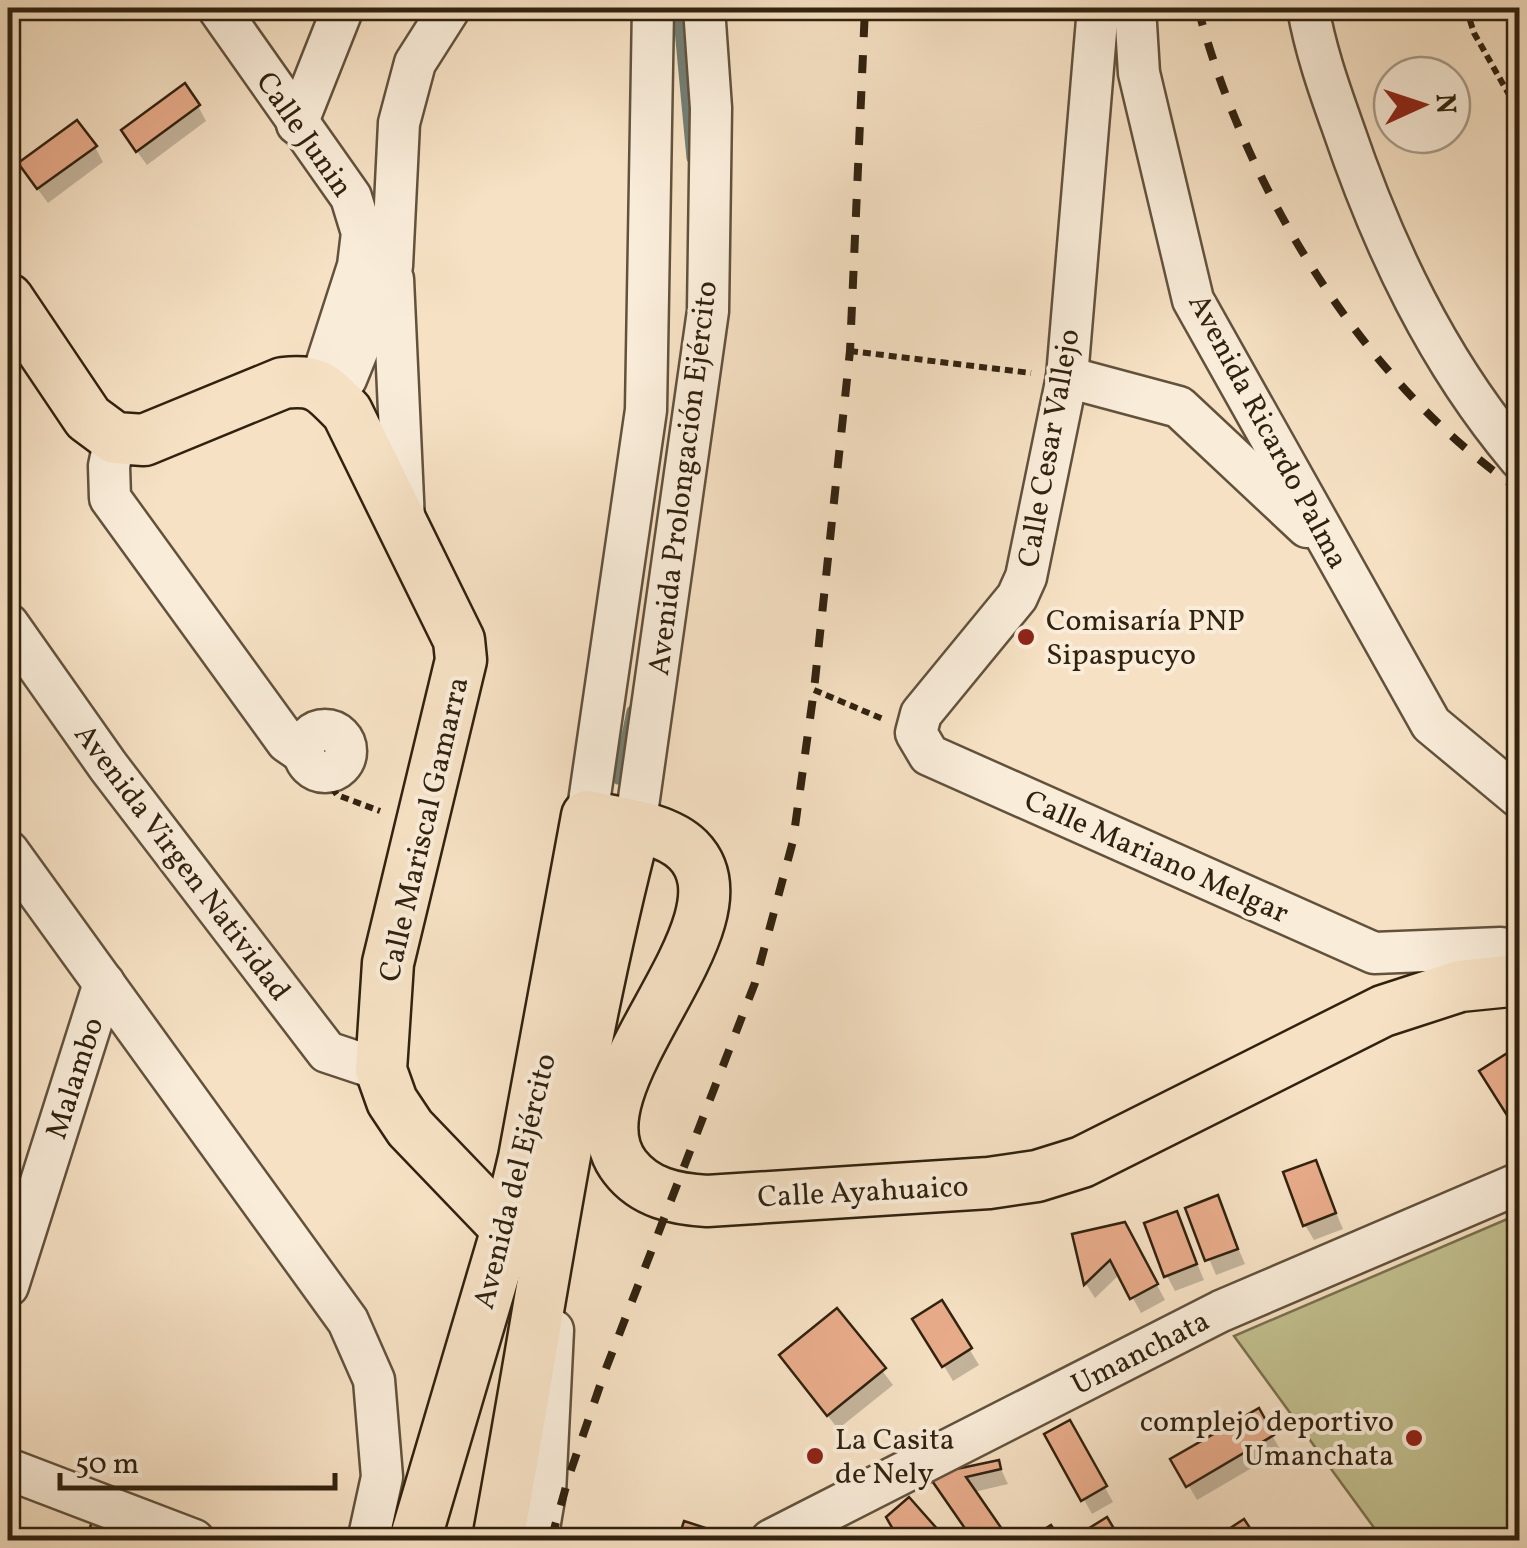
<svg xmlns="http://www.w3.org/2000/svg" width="1527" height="1548" viewBox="0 0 1527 1548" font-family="Vollkorn,serif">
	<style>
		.green { fill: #c3c190; stroke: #7a7250; stroke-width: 2.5 }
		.shadow { fill: #0003 }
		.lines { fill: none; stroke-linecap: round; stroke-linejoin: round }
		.stream { stroke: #727e74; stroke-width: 11 }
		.building { fill: #e9ac8b; stroke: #31220f; stroke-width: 2.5 }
		.minor-casing { stroke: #62523c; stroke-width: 45 }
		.major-casing { stroke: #31220f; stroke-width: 55 }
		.path { stroke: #31220f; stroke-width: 6; stroke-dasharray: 8 5; stroke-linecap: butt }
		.minor { stroke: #f9ecd9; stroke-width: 40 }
		.major { stroke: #f6e1c4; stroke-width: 50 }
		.rail { stroke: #31220f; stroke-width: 8; stroke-dasharray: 18 18; stroke-linecap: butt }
		.poi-dot { fill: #8f2418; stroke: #f9ecd9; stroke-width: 4 }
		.labels { text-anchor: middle; stroke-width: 8; stroke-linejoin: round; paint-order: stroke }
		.street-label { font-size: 30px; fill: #31220f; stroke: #f9ecd9 }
		.poi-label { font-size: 30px; fill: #31220f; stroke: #f9ecd9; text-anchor: start }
	</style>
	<rect width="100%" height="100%" fill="#f6e1c4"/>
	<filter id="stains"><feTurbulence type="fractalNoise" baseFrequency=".002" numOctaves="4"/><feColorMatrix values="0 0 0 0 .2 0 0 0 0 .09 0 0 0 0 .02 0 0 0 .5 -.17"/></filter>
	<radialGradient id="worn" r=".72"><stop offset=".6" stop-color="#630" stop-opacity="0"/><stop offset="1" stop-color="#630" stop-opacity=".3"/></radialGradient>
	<polygon class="green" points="1519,1214 1519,1540 1383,1540 1234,1336"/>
	<g class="shadow">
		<polygon points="198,106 206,121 147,165 133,146"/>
		<polygon points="95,147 103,162 48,203 30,179"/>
		<polygon points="1482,1072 1520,1074 1520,1132"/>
		<polygon points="1315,1163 1343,1229 1314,1240 1305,1225"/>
		<polygon points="1217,1199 1245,1264 1216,1275 1188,1209"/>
		<polygon points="1176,1214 1204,1280 1175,1291 1167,1276"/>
		<polygon points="1075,1236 1133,1240 1165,1300 1141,1313 1120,1274 1095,1298 1086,1284"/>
		<polygon points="941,1303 979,1365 953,1381 916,1319"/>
		<polygon points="837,1311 893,1385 838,1429 782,1356"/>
		<polygon points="1258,1411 1281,1451 1197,1500 1174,1460"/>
		<polygon points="1069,1423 1113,1502 1092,1514 1048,1435"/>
		<polygon points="998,1463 1008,1484 974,1492 1006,1540 974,1540 932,1477"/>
	</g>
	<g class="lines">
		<g class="stream">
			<polyline points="678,8 692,158"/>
			<polyline points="618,779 632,711"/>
		</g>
	</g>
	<g class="building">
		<polygon points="185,83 200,105 136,152 121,130"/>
		<polygon points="77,120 97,146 37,189 18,163"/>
		<polygon points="1509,1052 1520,1069 1520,1113 1510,1120 1479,1071"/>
		<polygon points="1316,1160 1336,1213 1303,1226 1283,1172"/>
		<polygon points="1218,1195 1238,1249 1205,1261 1185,1208"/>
		<polygon points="1177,1211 1197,1264 1164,1277 1144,1223"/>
		<polygon points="1125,1222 1158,1284 1130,1299 1110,1260 1084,1285 1072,1234"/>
		<polygon points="942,1300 972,1348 942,1367 912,1319"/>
		<polygon points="837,1308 886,1368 827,1416 779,1355"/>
		<polygon points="1259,1408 1274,1435 1186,1487 1170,1459"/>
		<polygon points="1070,1420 1107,1486 1081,1501 1044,1434"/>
		<polygon points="999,1460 1001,1469 966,1477 1004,1532 991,1540 973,1540 928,1475"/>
		<polygon points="909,1497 947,1540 899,1540 886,1517"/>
		<polygon points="95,1512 169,1540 86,1540"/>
		<polygon points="1107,1517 1119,1537 1116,1540 1070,1540"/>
		<polygon points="1244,1519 1258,1540 1212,1540"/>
		<polygon points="684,1521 715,1531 713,1540 678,1540"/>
		<polygon points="1051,1525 1061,1540 1027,1540"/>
	</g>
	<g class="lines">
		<defs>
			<g id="minor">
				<polyline points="218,8 351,197 362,233 358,266 320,384"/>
				<polyline points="1098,8 1067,377 1026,577 1017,597 921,714 916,733 929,755 1374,953 1501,948 1520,957"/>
				<polyline points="1135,8 1139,73 1193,300 1431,724 1520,798"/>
				<path d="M1308,8C1315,48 1328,86 1342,125C1383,246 1437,361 1520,459"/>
				<polyline points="297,124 343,8"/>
				<polyline points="393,279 404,521"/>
				<polyline points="1067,377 1179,407 1307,527"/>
				<polyline points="346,379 392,266 399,123 415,63 450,8"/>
				<polyline points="115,438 109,466 110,498 287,742 303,753"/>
				<polyline points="8,624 108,766 327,1052 381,1070"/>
				<circle cx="325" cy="751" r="21"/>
				<polyline points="587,816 646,410 653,8"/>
				<polyline points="635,827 708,311 711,108 704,8"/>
				<polyline points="8,851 348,1321 374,1380 382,1477 370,1532"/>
				<polyline points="8,1286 104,983"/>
				<polyline points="8,1469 194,1540"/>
				<polyline points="537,1540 545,1493 553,1330"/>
				<polyline points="771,1540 1221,1311 1520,1183"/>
			</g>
			<g id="major">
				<path d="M8,299L88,418L115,438L144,440L283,383C319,379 323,388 347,412L459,640L461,660L388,963L381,1070L392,1101L410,1128L507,1229L548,1237"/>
				<path d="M415,1540L507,1229L524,1158L587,816C618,823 665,827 688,850C761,924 561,1086 625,1167C645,1193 675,1199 707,1201L989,1183L1037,1176L1082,1162L1383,1011L1460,986L1520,980"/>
				<path d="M498,1540C542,1302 574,1062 635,827"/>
			</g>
		</defs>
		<use href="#minor" class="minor-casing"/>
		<use href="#major" class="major-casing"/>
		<g class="path">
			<polyline points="1466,8 1474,33 1520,114"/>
			<polyline points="850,351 1031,373"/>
			<polyline points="814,690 883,719"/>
			<polyline points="325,777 337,795 380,811"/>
		</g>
		<use href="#minor" class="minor"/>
		<use href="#major" class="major"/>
		<g class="rail">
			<path d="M1198,8C1245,188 1363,383 1520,490"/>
			<polyline points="551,1540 569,1476 605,1371 755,983 793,841 814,690 850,351 865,8"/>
		</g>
	</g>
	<g class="poi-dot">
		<circle cx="1026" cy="637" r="10"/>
		<circle cx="1414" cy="1438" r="10"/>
		<circle cx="815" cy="1456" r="10"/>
	</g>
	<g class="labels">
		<g class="street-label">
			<text transform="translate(305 134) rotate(55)" y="10">Calle Junin</text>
			<text transform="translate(1269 431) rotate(62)" y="10">Avenida Ricardo Palma</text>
			<text transform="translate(1048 448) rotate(-80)" y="10">Calle Cesar Vallejo</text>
			<text transform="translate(682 478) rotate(-83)" y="10">Avenida Prolongación Ejército</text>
			<text transform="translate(423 829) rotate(-77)" y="10">Calle Mariscal Gamarra</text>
			<text transform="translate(1157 856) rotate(24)" y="10">Calle Mariano Melgar</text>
			<text transform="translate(183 862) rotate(53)" y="10">Avenida Virgen Natividad</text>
			<text transform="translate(74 1078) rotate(-72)" y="10">Malambo</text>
			<text transform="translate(514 1181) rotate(-76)" y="10">Avenida del Ejército</text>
			<text transform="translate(863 1191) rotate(-3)" y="10">Calle Ayahuaico</text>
			<text transform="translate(1140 1352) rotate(-27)" y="10">Umanchata</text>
		</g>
		<g class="poi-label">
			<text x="1046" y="630">Comisaría PNP<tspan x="1046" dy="34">Sipaspucyo</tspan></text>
			<text x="1394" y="1431" text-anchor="end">complejo deportivo<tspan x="1394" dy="34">Umanchata</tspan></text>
			<text x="835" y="1449">La Casita<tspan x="835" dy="34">de Nely</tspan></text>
		</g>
	</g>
	<rect width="1527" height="1548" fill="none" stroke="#f6e1c4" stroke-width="40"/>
	<rect x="10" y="10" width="1507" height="1528" fill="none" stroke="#31220f" stroke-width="5"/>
	<rect x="20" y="20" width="1487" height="1508" fill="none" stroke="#31220f" stroke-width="2.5"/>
	<g transform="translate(1422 105) rotate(87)"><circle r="48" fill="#f9ecd9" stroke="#a99b88" stroke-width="2.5"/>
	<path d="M0-8L18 38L0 25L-18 38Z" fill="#8f2418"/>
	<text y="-15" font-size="28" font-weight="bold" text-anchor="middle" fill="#31220f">N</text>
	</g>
	<path d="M60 1473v15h275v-15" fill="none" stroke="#31220f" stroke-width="5"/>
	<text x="75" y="1473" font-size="30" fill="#31220f" stroke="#f9ecd9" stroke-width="8" paint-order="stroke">50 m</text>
	<rect width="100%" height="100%" filter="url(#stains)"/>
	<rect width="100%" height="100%" fill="url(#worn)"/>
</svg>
